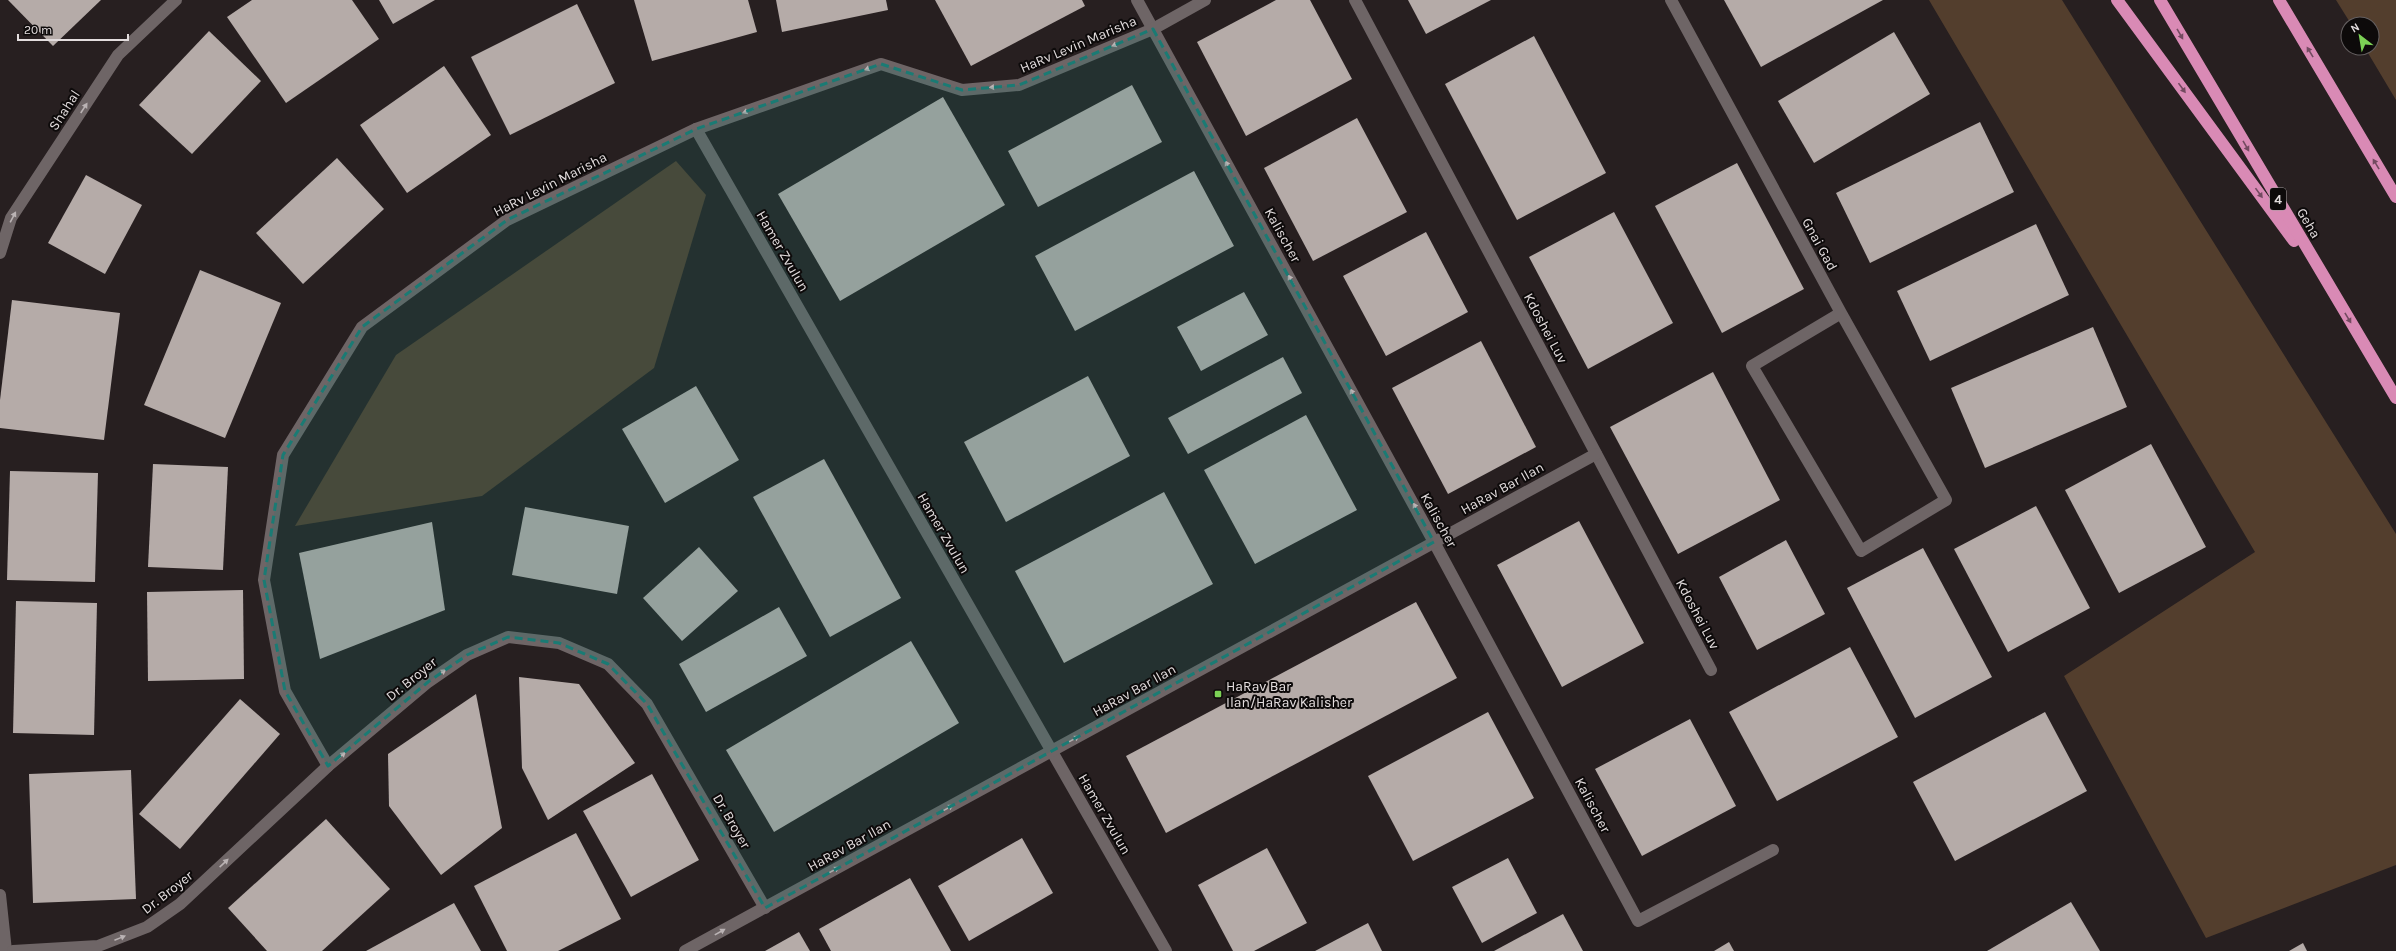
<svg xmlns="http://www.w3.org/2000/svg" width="2396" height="951" viewBox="0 0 2396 951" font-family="Karla,sans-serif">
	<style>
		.green { fill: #533e2d }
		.building { fill: #b5aba8 }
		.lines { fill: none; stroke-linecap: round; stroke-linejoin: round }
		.minor { stroke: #6e6566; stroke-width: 12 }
		.highway { stroke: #d98ab5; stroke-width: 12 }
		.oneway { fill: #734a60 }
		.oneway2 { fill: #bab3b4 }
		.marked { fill: #1a7b74; fill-opacity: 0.2; stroke: #1a7b74; stroke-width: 3; stroke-dasharray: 8 5; stroke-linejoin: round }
		.poi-dot { fill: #7cd155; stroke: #0d0a0a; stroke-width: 1.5 }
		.labels { text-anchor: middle; stroke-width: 4; stroke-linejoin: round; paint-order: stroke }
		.shield { fill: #0d0a0a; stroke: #a39e9e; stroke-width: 1 }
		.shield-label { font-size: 13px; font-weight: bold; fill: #e3ddde }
		.street-label { font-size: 14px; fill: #e3ddde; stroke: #0d0a0a }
		.poi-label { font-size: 14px; fill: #e3ddde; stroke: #0d0a0a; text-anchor: start }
	</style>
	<rect width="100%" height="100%" fill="#271f20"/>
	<g class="green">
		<polygon points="1929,0 2062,0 2396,534 2396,865 2206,938 2064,676 2255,552"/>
		<polygon points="2336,0 2396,0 2396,100 2365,48 2372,48 2372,24 2351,24"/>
		<polygon points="676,161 706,195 654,368 482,496 295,526 396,355"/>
	</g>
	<g class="building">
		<polygon points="8,0 101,0 53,46"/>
		<polygon points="252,0 352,0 379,39 286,103 227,17"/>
		<polygon points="379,0 435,0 393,24"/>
		<polygon points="634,0 748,0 757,32 652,61"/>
		<polygon points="776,0 886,0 888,10 782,32"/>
		<polygon points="935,0 1082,0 1085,6 971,66"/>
		<polygon points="1276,0 1310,0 1352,79 1246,136 1197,42"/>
		<polygon points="1408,0 1491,0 1426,34"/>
		<polygon points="1724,0 1883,0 1761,67"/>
		<polygon points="577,4 615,83 510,135 471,57"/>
		<polygon points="209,31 261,81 192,154 139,105"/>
		<polygon points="1894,32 1930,94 1814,163 1778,101"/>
		<polygon points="1534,36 1606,173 1517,220 1445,84"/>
		<polygon points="444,66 491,135 407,193 360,125"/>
		<polygon points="1132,85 1162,142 1038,207 1008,151"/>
		<polygon points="943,97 1005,205 840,301 778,194"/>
		<polygon points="1357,118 1407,212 1313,261 1264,168"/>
		<polygon points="1980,122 2014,192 1870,263 1836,193"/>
		<polygon points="337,158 384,209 303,284 256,233"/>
		<polygon points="1737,163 1804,289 1722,333 1655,206"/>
		<polygon points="1194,171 1234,246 1075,331 1035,256"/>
		<polygon points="86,175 142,205 105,274 48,243"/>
		<polygon points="1614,212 1673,323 1588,369 1529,257"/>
		<polygon points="2036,224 2069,295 1930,361 1897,291"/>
		<polygon points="1426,232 1468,312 1386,356 1343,276"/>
		<polygon points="200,270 281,303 225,438 144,405"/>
		<polygon points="1244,292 1268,335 1201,371 1177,327"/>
		<polygon points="12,300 120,313 104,440 0,428 0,400"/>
		<polygon points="2093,327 2127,407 1985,468 1951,388"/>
		<polygon points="1481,341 1536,447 1448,494 1392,388"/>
		<polygon points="1283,357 1302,393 1188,454 1168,418"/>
		<polygon points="1713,372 1780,500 1678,554 1610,427"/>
		<polygon points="1088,376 1130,456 1006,522 964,442"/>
		<polygon points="696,386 739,460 665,503 622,429"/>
		<polygon points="1306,415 1357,510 1255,564 1204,470"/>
		<polygon points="2151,444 2206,547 2119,593 2065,490"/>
		<polygon points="824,459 901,598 830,637 753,497"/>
		<polygon points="153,464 228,467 223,570 148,567"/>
		<polygon points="10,471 98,473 95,582 7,580"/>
		<polygon points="1164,492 1213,584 1064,663 1015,571"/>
		<polygon points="2036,506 2090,608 2008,652 1954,549"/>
		<polygon points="525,507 629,526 617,594 512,575"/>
		<polygon points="1579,521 1644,643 1562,687 1497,565"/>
		<polygon points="432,522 445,610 320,659 299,553"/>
		<polygon points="1786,540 1825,614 1757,650 1719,577"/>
		<polygon points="699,547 738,591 682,641 643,598"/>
		<polygon points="1923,548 1992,677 1915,718 1847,588"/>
		<polygon points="243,590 244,679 148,681 147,592"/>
		<polygon points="16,601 97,603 94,735 13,733"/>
		<polygon points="1416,602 1457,678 1166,833 1126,756"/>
		<polygon points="779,607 807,656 706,712 679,664"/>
		<polygon points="911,641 959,723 774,832 726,750"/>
		<polygon points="1850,647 1898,737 1777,801 1729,712"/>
		<polygon points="519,677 579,684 635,763 548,820 522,768"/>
		<polygon points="476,694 502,828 441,875 389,806 388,754"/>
		<polygon points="240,699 280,734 180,849 139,814"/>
		<polygon points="1488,712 1534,798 1413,861 1368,776"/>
		<polygon points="2045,712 2087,791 1955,861 1913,782"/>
		<polygon points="1690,719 1736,806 1642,856 1595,769"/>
		<polygon points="131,770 136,899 33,903 29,774"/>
		<polygon points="652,774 699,860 631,897 583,811"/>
		<polygon points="326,819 390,889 322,951 267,951 228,908"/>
		<polygon points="576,833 621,919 558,951 507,951 474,886"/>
		<polygon points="1022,838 1053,893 969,941 938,886"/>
		<polygon points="1267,848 1307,923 1254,951 1233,951 1198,885"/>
		<polygon points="1508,858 1537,913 1482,943 1452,887"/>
		<polygon points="910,878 951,951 831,951 819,929"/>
		<polygon points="2071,902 2100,951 1987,951"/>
		<polygon points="454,903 481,951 366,951"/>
		<polygon points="1563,914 1583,951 1494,951"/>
		<polygon points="1368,923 1382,951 1315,951"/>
		<polygon points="799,932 810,951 765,951"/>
		<polygon points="1729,942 1734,951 1714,951"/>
		<polygon points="2303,943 2307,951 2289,951"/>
	</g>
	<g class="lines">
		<g class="minor">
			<polyline points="1137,0 1434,542 1638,921 1773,850"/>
			<polyline points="1355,0 1711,670"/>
			<polyline points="1671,0 1841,313 1946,500 1861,551 1752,366 1841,313"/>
			<polyline points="696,129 1166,951"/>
			<polyline points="0,253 11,218 118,55 176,0"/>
			<polyline points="328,766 285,691 264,580 283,455 362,327 507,220 696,129 881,64 962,90 1019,85 1153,29 1205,0"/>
			<polyline points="0,895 6,951"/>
			<polyline points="13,951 98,946 147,927 180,904 328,766 428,682 467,655 508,637 559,643 608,664 647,704 765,908"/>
			<polyline points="685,951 1596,454"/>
		</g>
		<g class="highway">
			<polyline points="2117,0 2294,241"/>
			<polyline points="2160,0 2396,398"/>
			<polyline points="2279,0 2396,197"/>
		</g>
	</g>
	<defs><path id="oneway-solid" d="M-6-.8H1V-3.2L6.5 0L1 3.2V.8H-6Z"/></defs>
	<g class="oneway">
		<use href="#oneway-solid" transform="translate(2180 34) rotate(60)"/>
		<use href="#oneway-solid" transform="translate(2310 52) rotate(-121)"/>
		<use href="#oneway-solid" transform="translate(2182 88) rotate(54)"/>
		<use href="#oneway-solid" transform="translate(2246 146) rotate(60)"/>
		<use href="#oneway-solid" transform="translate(2376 164) rotate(-121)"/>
		<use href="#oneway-solid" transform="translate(2259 193) rotate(54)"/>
		<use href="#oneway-solid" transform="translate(2348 318) rotate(59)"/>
	</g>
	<g class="oneway2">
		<use href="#oneway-solid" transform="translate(1117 44) rotate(157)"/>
		<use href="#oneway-solid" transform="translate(870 68) rotate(160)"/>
		<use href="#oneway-solid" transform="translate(995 87) rotate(175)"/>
		<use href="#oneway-solid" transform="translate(84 108) rotate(-57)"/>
		<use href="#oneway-solid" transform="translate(748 111) rotate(160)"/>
		<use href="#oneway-solid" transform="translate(1228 166) rotate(-119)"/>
		<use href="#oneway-solid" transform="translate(13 217) rotate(-62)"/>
		<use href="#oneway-solid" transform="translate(1291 280) rotate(-119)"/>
		<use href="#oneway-solid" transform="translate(1353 394) rotate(-119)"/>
		<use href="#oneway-solid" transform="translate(1416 508) rotate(-119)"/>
		<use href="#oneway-solid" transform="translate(441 673) rotate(-35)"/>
		<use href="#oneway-solid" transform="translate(1074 739) rotate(-29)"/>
		<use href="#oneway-solid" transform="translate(341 756) rotate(-40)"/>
		<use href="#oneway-solid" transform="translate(948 808) rotate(-29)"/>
		<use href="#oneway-solid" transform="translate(224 863) rotate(-43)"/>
		<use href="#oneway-solid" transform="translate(834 870) rotate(-29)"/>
		<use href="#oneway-solid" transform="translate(720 932) rotate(-29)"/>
		<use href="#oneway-solid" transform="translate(120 938) rotate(-22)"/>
	</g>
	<path class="marked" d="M1153,29L1434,542L765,908L647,704L608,664L559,643L508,637L467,655L428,682L328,766L285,691L264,580L283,455L362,327L507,220L696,129L881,64L962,90L1019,85Z"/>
	<rect class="poi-dot" x="1214" y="690" width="8" height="8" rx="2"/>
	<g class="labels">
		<rect class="shield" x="2270" y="188" width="16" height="22" rx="3"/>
		<g class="shield-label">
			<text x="2278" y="204">4</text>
		</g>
		<g class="street-label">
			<text transform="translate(1078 44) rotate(-23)" y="5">HaRv Levin Marisha</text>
			<text transform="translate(64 110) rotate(-57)" y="5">Shahal</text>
			<text transform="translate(550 184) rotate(-27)" y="5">HaRv Levin Marisha</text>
			<text transform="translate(2309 223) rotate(60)" y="5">Geha</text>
			<text transform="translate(1283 235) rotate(61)" y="5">Kalischer</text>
			<text transform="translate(1820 244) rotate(61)" y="5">Gnai Gad</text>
			<text transform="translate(783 251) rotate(60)" y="5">Hamer Zvulun</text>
			<text transform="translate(1546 328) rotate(62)" y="5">Kdoshei Luv</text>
			<text transform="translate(1502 488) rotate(-29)" y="5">HaRav Bar Ilan</text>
			<text transform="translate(1439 520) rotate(61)" y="5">Kalischer</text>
			<text transform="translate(944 533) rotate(60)" y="5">Hamer Zvulun</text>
			<text transform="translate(1698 614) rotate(62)" y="5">Kdoshei Luv</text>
			<text transform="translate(411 679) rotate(-39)" y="5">Dr. Broyer</text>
			<text transform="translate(1134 690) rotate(-29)" y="5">HaRav Bar Ilan</text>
			<text transform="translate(1593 805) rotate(62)" y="5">Kalischer</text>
			<text transform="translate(1105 814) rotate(60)" y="5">Hamer Zvulun</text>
			<text transform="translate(732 821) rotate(60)" y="5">Dr. Broyer</text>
			<text transform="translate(849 845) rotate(-29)" y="5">HaRav Bar Ilan</text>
			<text transform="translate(167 892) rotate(-38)" y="5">Dr. Broyer</text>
		</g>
		<g class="poi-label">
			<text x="1226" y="691">HaRav Bar<tspan x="1226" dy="16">Ilan/HaRav Kalisher</tspan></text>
		</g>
	</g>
	<g transform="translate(2360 36) rotate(329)"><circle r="19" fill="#0d0a0a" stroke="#635e5f"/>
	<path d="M0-3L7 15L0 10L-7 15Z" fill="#7cd155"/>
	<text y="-6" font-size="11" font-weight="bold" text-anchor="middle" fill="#e3ddde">N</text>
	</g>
	<path d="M18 34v6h110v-6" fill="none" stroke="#e3ddde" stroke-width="2"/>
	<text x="24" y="34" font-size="12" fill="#e3ddde" stroke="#0d0a0a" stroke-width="3" paint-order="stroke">20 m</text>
</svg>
